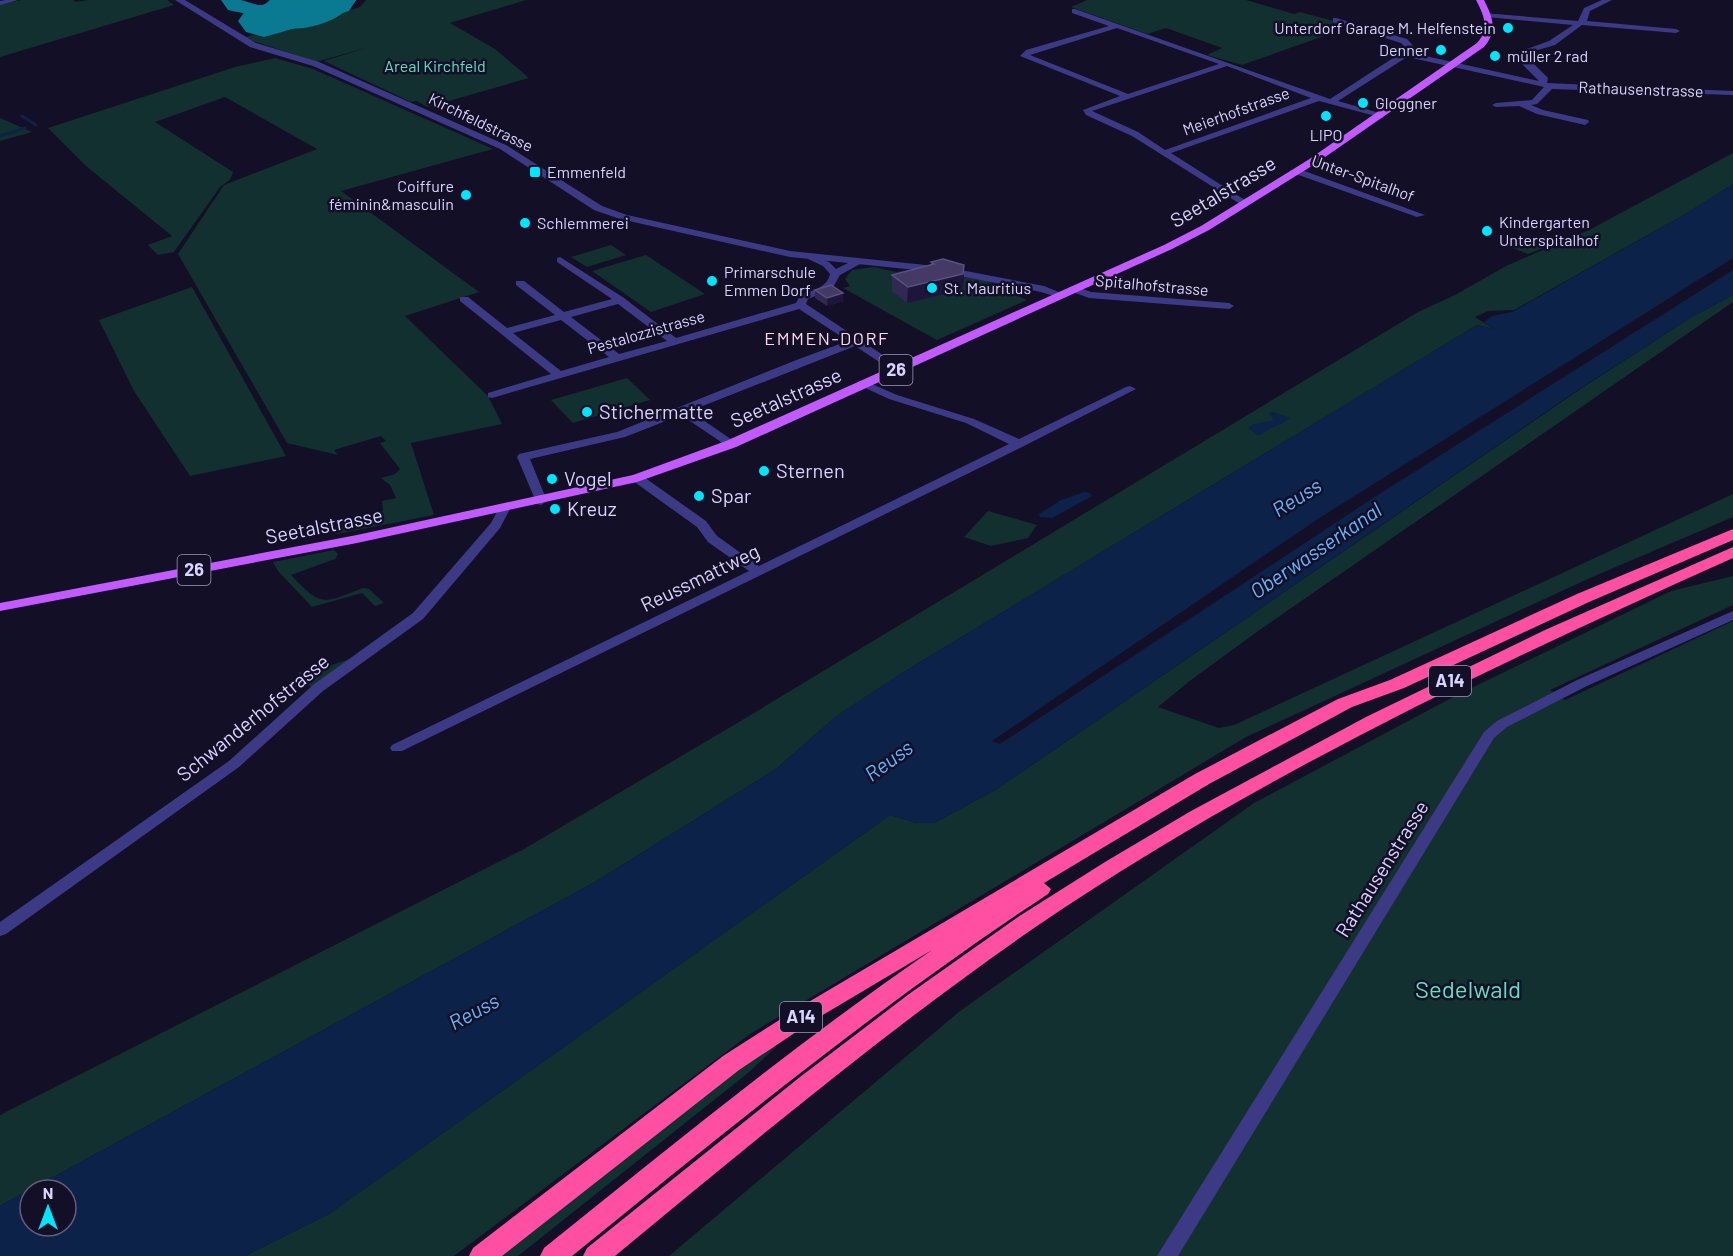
<svg xmlns="http://www.w3.org/2000/svg" width="1733" height="1256" viewBox="0 0 1733 1256" font-family="Barlow,sans-serif">
	<style>
		.green { fill: #12302f }
		.water { fill: #0c2248; fill-rule: evenodd }
		.lines { fill: none; stroke-linecap: round; stroke-linejoin: round }
		.stream { stroke: #0c2248; stroke-width: 3 }
		.taxiway { fill: #0a7a92; fill-rule: evenodd }
		.runway { fill: #0a7a92; fill-rule: evenodd }
		.minor { fill: #3d3a85; fill-rule: evenodd }
		.tertiary { fill: #3d3a85; fill-rule: evenodd }
		.primary { fill: #c25bff; fill-rule: evenodd }
		.motorway { fill: #ff4fa3; fill-rule: evenodd }
		.wall { fill: #312854 }
		.shaded-wall { fill: #1d163a }
		.building { fill: #433a66; stroke: #5a527e; stroke-width: 1.5 }
		.poi-dot { fill: #00e5ff; stroke: #130f26; stroke-width: 2 }
		.labels { text-anchor: middle; stroke-width: 5; stroke-linejoin: round; paint-order: stroke }
		.far-poi-label { font-size: 16px; fill: #d9d4ff; stroke: #130f26; text-anchor: start }
		.far-park-label { font-size: 16px; fill: #5fe0c0; stroke: #130f26 }
		.far-street-label { font-size: 16px; fill: #d9d4ff; stroke: #130f26 }
		.far-quarter-label { font-size: 18px; letter-spacing: 1.5px; fill: #ffd6f0; stroke: #130f26 }
		.shield { fill: #130f26; stroke: #9e99be; stroke-width: 1.5 }
		.shield-label { font-size: 18px; font-weight: bold; fill: #d9d4ff }
		.street-label { font-size: 20px; fill: #d9d4ff; stroke: #130f26 }
		.poi-label { font-size: 20px; fill: #d9d4ff; stroke: #130f26; text-anchor: start }
		.water-label { font-size: 21px; font-style: italic; fill: #62b6ff; stroke: #130f26 }
		.near-park-label { font-size: 24px; fill: #5fe0c0; stroke: #130f26 }
	</style>
	<rect width="100%" height="100%" fill="#130f26"/>
	<g class="green">
		<polygon points="22,0 73,0 76,2 88,0 167,0 174,5 0,57 0,4"/>
		<polygon points="366,0 526,0 450,23 495,49 529,78 428,107 416,101 411,102 324,61 369,47 316,62 244,38 280,26 305,25 360,7"/>
		<polygon points="1087,0 1246,0 1294,14 1300,12 1345,24 1322,33 1327,35 1242,65 1207,55 1222,48 1166,28 1147,34 1071,7"/>
		<polygon points="275,58 313,69 493,149 341,191 479,292 405,316 488,396 502,424 411,443 434,515 337,534 336,526 379,513 383,511 382,501 396,498 390,485 381,478 395,474 400,469 380,443 386,441 381,436 334,450 338,455 287,443 178,254 224,185 317,149 225,97 155,122 233,172 230,180 220,187 174,252 158,255 148,245 172,236 86,166 48,128 235,67"/>
		<polygon points="0,118 32,132 0,141"/>
		<polygon points="1733,153 1733,184 1687,213 1514,310 1488,311 1475,317 1494,329 1477,325 902,673 838,715 777,768 595,882 0,1206 0,1115 524,849 739,722 1418,312 1455,295 1506,266 1589,230"/>
		<polygon points="1535,236 1554,244 1528,254 1510,247"/>
		<polygon points="611,245 626,255 587,267 571,257"/>
		<polygon points="646,255 705,294 651,312 592,271"/>
		<polygon points="874,267 896,272 907,270 938,272 987,281 1027,300 937,340 843,288 850,286 845,279 852,270"/>
		<polygon points="192,287 286,456 190,476 134,391 99,320"/>
		<polygon points="1733,295 1733,302 1261,629 1191,680 1158,707 1219,728 1234,725 1733,494 1733,517 1590,578 1246,737 750,1034 454,1256 245,1256 329,1214 890,815 917,823 934,823 997,789 1579,390 1690,318"/>
		<polygon points="627,378 650,400 573,423 551,400"/>
		<polygon points="988,511 1037,525 1028,538 991,546 964,537"/>
		<path d="M334,550L338,554L335,559L291,575C321,607 322,604 363,588L369,589L384,603L375,606L362,593L312,607L278,571L273,562Z"/>
		<polygon points="1733,576 1733,605 1550,690 1565,700 1733,621 1733,1256 669,1256 960,1011 1254,803 1457,695 1671,591"/>
		<polygon points="359,656 312,687 308,686 298,672 313,671"/>
		<polygon points="774,1046 776,1047 748,1073 518,1256 497,1256 732,1072"/>
	</g>
	<g class="water">
		<path d="M1733,184V258L1321,517L992,741L1000,744L1373,498L1733,270V295L1690,318L1578,390L997,789L934,823H917L890,815L329,1214L245,1256H0V1206L595,882L777,768L838,715L902,673L1477,325L1494,329L1484,322L1492,316L1512,312L1687,213ZM30,1190H66V1226H30Z"/>
		<path d="M1273,412L1290,418C1281,426 1269,427 1261,435H1257L1248,428L1251,425L1274,420L1269,413Z"/>
		<polygon points="1084,492 1090,493 1092,496 1052,518 1040,517 1039,514 1061,500"/>
	</g>
	<g class="lines">
		<g class="stream">
			<polyline points="22,116 36,125"/>
			<polyline points="0,136 25,128"/>
		</g>
		<path class="taxiway" d="M221,0H241L258,5H264L270,0H302L296,5L301,10L298,14L286,16L313,12L335,0H356C340,23 302,33 276,27C267,25 262,20 255,17C247,13 236,12 228,10Z"/>
		<polygon class="runway" points="278,0 356,0 349,11 282,32 264,37 246,32 238,21 246,10"/>
		<g class="minor">
			<polygon points="5,0 18,0 0,5 0,1"/>
			<path d="M1602,0H1612L1590,11L1587,21L1676,29L1680,31L1676,33L1582,25L1555,45L1524,54L1548,78L1547,83L1733,91V95L1552,89L1537,104L1531,105L1543,110L1588,120L1589,122L1585,125L1537,114L1519,106L1496,107L1492,105L1496,103L1532,100L1544,87L1407,57L1338,101L1383,114V118L1319,101L1171,153L1248,202V206L1245,207L1132,136L1086,115L1083,110L1120,96L1020,56L1026,50L1109,26L1072,13V9H1075L1330,99L1407,49L1401,43L1333,22V18H1336L1407,39L1416,49L1412,53L1539,81L1517,59L1516,53L1549,41L1573,25L1487,17L1483,15L1484,13L1578,21L1584,8ZM1117,28L1219,64L1128,94L1030,55ZM1227,66L1311,98L1165,150L1138,132L1092,111Z"/>
			<polygon points="1293,169 1299,169 1425,215 1417,217 1293,173"/>
			<path d="M811,254L829,262L836,269L854,260H860V264L840,275L832,289L808,299L806,304L901,367V371H893L855,346L690,411L735,442L737,444L735,446H727L681,415L625,437L530,459L547,501L541,505L537,504L517,457L519,454L617,432L799,359L848,341L799,309L492,398L488,397V393L551,374L460,301V297H468L507,328L555,315L516,285V281H524L564,312L612,299L557,262V258L560,257L624,298L676,338L796,303L800,295C813,290 827,288 830,274L823,266L808,259V255ZM618,304L667,341L619,354L571,317ZM561,320L609,357L561,371L513,333Z"/>
			<polygon points="1074,286 1091,292 1229,303 1234,306 1229,309 1089,298 1070,291 1069,289"/>
			<polygon points="865,381 897,395 974,419 1019,439 1126,387 1130,386 1136,389 1024,446 402,751 392,751 390,748 392,745 749,571 708,542 697,527 633,481 631,478 633,475 641,475 706,521 717,536 759,566 1009,444 966,423 889,399 861,386 859,384"/>
			<polygon points="504,505 510,509 500,528 423,619 323,691 239,767 6,934 0,936 0,922 229,761 313,685 413,613 491,523 500,506"/>
			<polygon points="1733,611 1733,620 1587,686 1507,727 1494,738 1178,1256 1157,1256 1484,732 1497,721 1577,680"/>
		</g>
		<polygon class="tertiary" points="175,0 185,0 256,43 319,62 506,145 602,206 627,215 790,251 945,267 1044,286 1066,295 1060,298 1041,292 945,273 790,257 620,219 594,210 500,149 313,66 250,47"/>
		<path class="primary" d="M1476,0H1484C1493,18 1498,31 1484,47L1315,164L1209,230L1172,249L736,447L637,482L357,543L0,611V603L357,535L633,475L726,441L1164,245L1201,226L1308,160L1477,43C1490,29 1484,15 1476,0Z"/>
		<g class="motorway">
			<path d="M1733,529V540L1589,602L1404,688L1352,707L1209,784L1044,883L1051,889L1048,894C881,1004 727,1130 572,1256H540L544,1248C671,1146 798,1042 932,950L811,1022L739,1070L502,1256H469L473,1248L723,1056L795,1010L1195,774L1338,699L1390,680L1577,594Z"/>
			<path d="M1733,547V558C1492,666 1252,779 1034,928C888,1029 752,1143 615,1256H583L587,1248L800,1077L909,994L1021,915L1105,862L1191,811L1366,717L1545,630Z"/>
		</g>
	</g>
	<g class="wall">
		<polygon points="931,262 964,265 964,281 962,290 907,303 892,291 892,275 931,265"/>
		<polygon points="815,290 844,301 827,306 815,298"/>
	</g>
	<g class="shaded-wall">
		<polygon points="964,265 964,281 962,290 907,303 908,287"/>
		<polygon points="843,293 844,301 827,306 827,298"/>
	</g>
	<g class="building">
		<polygon points="943,259 964,265 963,274 908,287 892,275 934,264 931,262"/>
		<polygon points="831,285 843,293 827,298 815,290"/>
	</g>
	<g class="poi-dot">
		<circle cx="1508" cy="28" r="6"/>
		<circle cx="1441" cy="50" r="6"/>
		<circle cx="1495" cy="56" r="6"/>
		<circle cx="1363" cy="103" r="6"/>
		<circle cx="1326" cy="116" r="6"/>
		<rect x="529" y="166" width="12" height="12" rx="3"/>
		<circle cx="466" cy="195" r="6"/>
		<circle cx="525" cy="223" r="6"/>
		<circle cx="1487" cy="231" r="6"/>
		<circle cx="712" cy="281" r="6"/>
		<circle cx="932" cy="288" r="6"/>
		<circle cx="587" cy="412" r="6"/>
		<circle cx="764" cy="471" r="6"/>
		<circle cx="552" cy="479" r="6"/>
		<circle cx="699" cy="496" r="6"/>
		<circle cx="555" cy="509" r="6"/>
	</g>
	<g class="labels">
		<g class="far-poi-label">
			<text x="1496" y="34" text-anchor="end">Unterdorf Garage M. Helfenstein</text>
			<text x="1429" y="56" text-anchor="end">Denner</text>
			<text x="1507" y="62">müller 2 rad</text>
			<text x="1375" y="109">Gloggner</text>
			<text x="1326" y="141" text-anchor="middle">LIPO</text>
			<text x="547" y="178">Emmenfeld</text>
			<text x="454" y="192" text-anchor="end">Coiffure<tspan x="454" dy="18">féminin&amp;masculin</tspan></text>
			<text x="1499" y="228">Kindergarten<tspan x="1499" dy="18">Unterspitalhof</tspan></text>
			<text x="537" y="229">Schlemmerei</text>
			<text x="724" y="278">Primarschule<tspan x="724" dy="18">Emmen Dorf</tspan></text>
			<text x="944" y="294">St. Mauritius</text>
		</g>
		<g class="far-park-label">
			<text x="435" y="72">Areal Kirchfeld</text>
		</g>
		<g class="far-street-label">
			<text transform="translate(1641 89) rotate(2)" y="6">Rathausenstrasse</text>
			<text transform="translate(1236 111) rotate(-20)" y="6">Meierhofstrasse</text>
			<text transform="translate(481 122) rotate(26)" y="6">Kirchfeldstrasse</text>
			<text transform="translate(1363 178) rotate(20)" y="6">Unter-Spitalhof</text>
			<text transform="translate(1152 285) rotate(5)" y="6">Spitalhofstrasse</text>
			<text transform="translate(646 332) rotate(-16)" y="6">Pestalozzistrasse</text>
		</g>
		<g class="far-quarter-label">
			<text x="827" y="345">EMMEN-DORF</text>
		</g>
		<g class="shield">
			<rect x="879.5" y="355" width="33" height="30" rx="4.5"/>
			<rect x="177.5" y="555" width="33" height="30" rx="4.5"/>
			<rect x="1429" y="666" width="42" height="30" rx="4.5"/>
			<rect x="780" y="1002" width="42" height="30" rx="4.5"/>
		</g>
		<g class="shield-label">
			<text x="896" y="376">26</text>
			<text x="194" y="576">26</text>
			<text x="1450" y="687">A14</text>
			<text x="801" y="1023">A14</text>
		</g>
		<g class="street-label">
			<text transform="translate(1223 192) rotate(-31)" y="7">Seetalstrasse</text>
			<text transform="translate(786 398) rotate(-24)" y="7">Seetalstrasse</text>
			<text transform="translate(324 526) rotate(-11)" y="7">Seetalstrasse</text>
			<text transform="translate(700 578) rotate(-26)" y="7">Reussmattweg</text>
			<text transform="translate(253 718) rotate(-39)" y="7">Schwanderhofstrasse</text>
			<text transform="translate(1382 869) rotate(-58)" y="7">Rathausenstrasse</text>
		</g>
		<g class="poi-label">
			<text x="599" y="419">Stichermatte</text>
			<text x="776" y="478">Sternen</text>
			<text x="564" y="486">Vogel</text>
			<text x="711" y="503">Spar</text>
			<text x="567" y="516">Kreuz</text>
		</g>
		<g class="water-label">
			<text transform="translate(1297 498) rotate(-32)" y="7">Reuss</text>
			<text transform="translate(1316 551) rotate(-34)" y="7">Oberwasserkanal</text>
			<text transform="translate(889 761) rotate(-36)" y="7">Reuss</text>
			<text transform="translate(474 1012) rotate(-28)" y="7">Reuss</text>
		</g>
		<g class="near-park-label">
			<text x="1468" y="998">Sedelwald</text>
		</g>
	</g>
	<g transform="translate(48 1208)"><circle r="28" fill="#130f26" stroke="#625e7d" stroke-width="1.5"/>
	<path d="M0-4.5L10 22L0 15L-10 22Z" fill="#00e5ff"/>
	<text y="-9" font-size="16" font-weight="bold" text-anchor="middle" fill="#d9d4ff">N</text>
	</g>
</svg>
